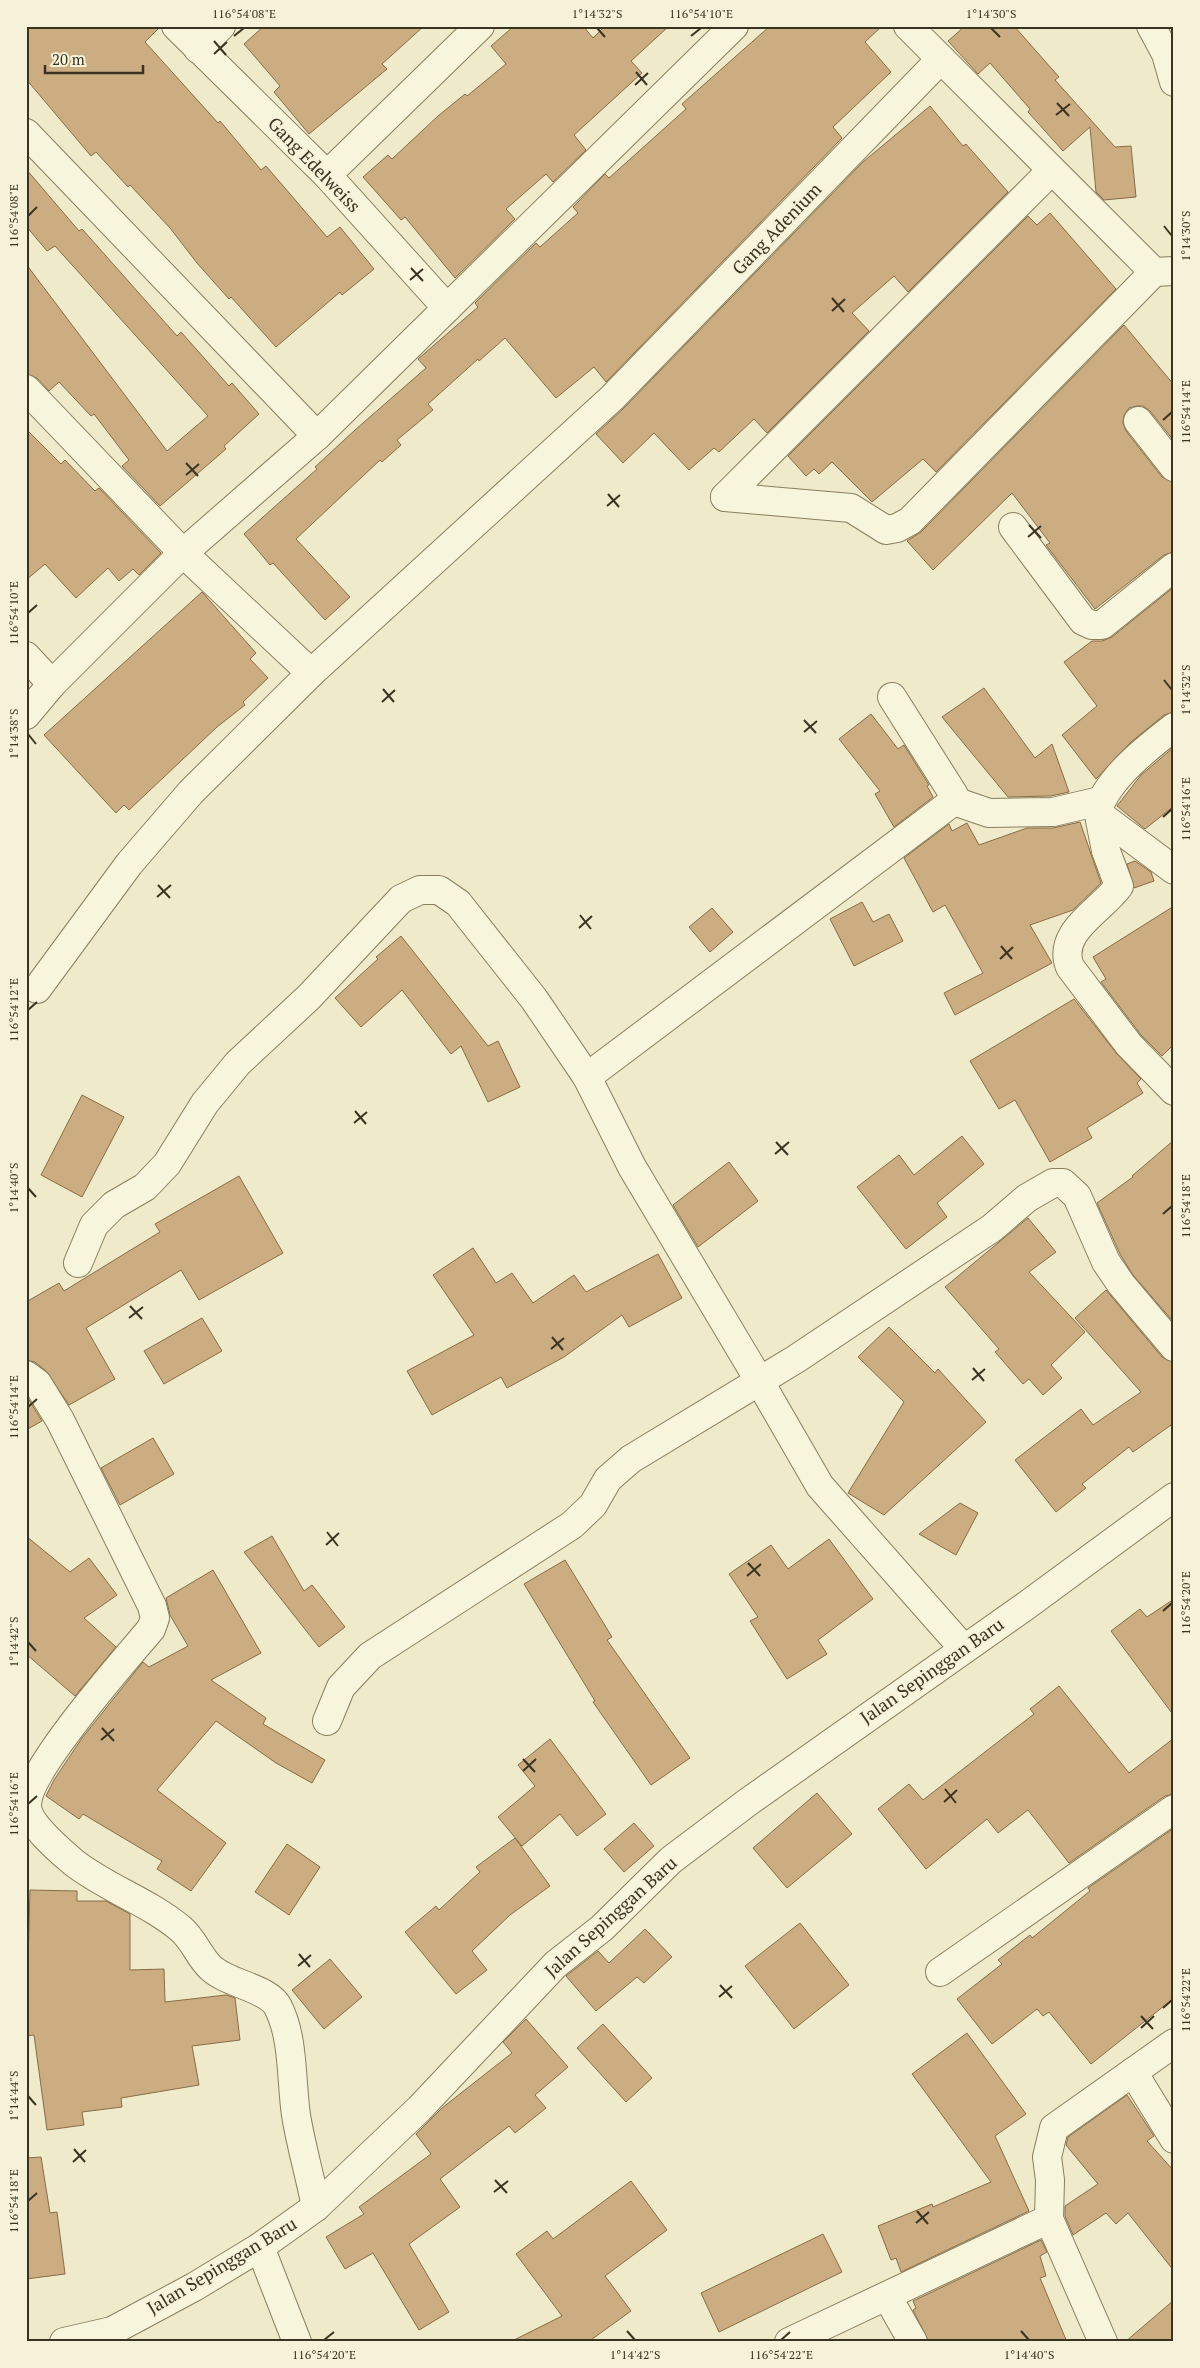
<svg xmlns="http://www.w3.org/2000/svg" width="1200" height="2368" viewBox="0 0 1200 2368" font-family="'PT Serif',serif">
	<style>
		.building { fill: #cbad81; stroke: #896c45 }
		.lines { fill: none; stroke-linecap: round; stroke-linejoin: round }
		.minor-casing { stroke: #8a7e5e; stroke-width: 30 }
		.minor { stroke: #f8f5dd; stroke-width: 28 }
		.ticks { fill: none; stroke: #3b3321; stroke-width: 2 }
		.labels { text-anchor: middle; stroke-width: 4; stroke-linejoin: round; paint-order: stroke }
		.street-label { font-size: 18px; fill: #3b3321; stroke: #f5f2d9 }
		.neatline { fill: none; stroke: #3b3321; stroke-width: 2 }
		.ticks-label { font-size: 12px; text-anchor: middle; fill: #3b3321 }
	</style>
	<rect width="100%" height="100%" fill="#eeeaca"/>
	<g class="building">
		<polygon points="26,26 161,26 145,42 218,123 220,121 261,170 266,166 327,237 340,227 374,269 342,295 340,292 276,347 231,297 229,299 197,263 170,228 130,185 128,187 96,152 91,156 26,79"/>
		<polygon points="264,26 424,26 382,64 387,69 309,134 274,92 280,86 244,44"/>
		<polygon points="514,26 583,26 593,38 605,26 669,26 631,61 642,73 574,135 586,150 553,182 546,174 506,209 515,219 455,278 405,217 401,220 363,177 388,155 392,159 438,116 465,94 467,96 506,64 491,46"/>
		<polygon points="770,26 882,26 865,42 891,72 833,127 842,138 606,382 594,367 556,398 505,338 479,361 478,359 428,404 433,410 397,440 401,445 382,462 380,460 296,539 350,597 325,620 273,563 270,565 244,534 317,469 315,467 355,430 426,368 418,359 478,307 475,303 536,243 540,247 578,213 573,207 605,174 609,178 686,109 682,104"/>
		<polygon points="965,26 1014,26 1059,77 1055,80 1115,147 1131,146 1136,197 1104,200 1096,192 1090,127 1063,151 1028,112 1030,109 990,63 978,74 948,41"/>
		<polygon points="930,106 963,146 966,144 1008,192 908,292 894,276 852,313 869,331 767,433 754,419 719,452 714,448 689,470 654,433 623,463 596,434 623,409 863,162"/>
		<polygon points="26,169 79,231 82,229 177,336 181,332 229,386 232,383 259,414 224,446 226,449 160,506 122,466 129,460 94,414 91,416 59,382 49,391 37,378 26,374 26,264 167,451 208,416 55,246 47,251 26,226"/>
		<polygon points="1050,213 1116,289 936,472 923,459 872,502 832,462 819,474 814,469 806,476 788,456 1028,216 1037,225"/>
		<polygon points="1124,325 1174,385 1174,441 1150,411 1143,406 1136,406 1129,408 1124,415 1123,423 1126,431 1162,477 1174,482 1174,552 1164,555 1095,609 1046,545 1050,543 1012,493 933,570 907,541 921,532"/>
		<polygon points="26,429 61,464 65,460 95,491 99,488 161,553 139,575 133,569 119,581 108,568 76,598 45,564 26,580"/>
		<polygon points="1174,587 1174,712 1164,715 1131,742 1096,779 1062,735 1097,706 1064,662 1092,641 1102,641 1112,637"/>
		<polygon points="202,592 256,653 250,659 268,678 243,702 245,705 217,727 129,810 124,805 116,813 44,735"/>
		<polygon points="984,688 1035,758 1052,744 1069,792 1051,796 1008,797 942,717"/>
		<polygon points="871,714 898,749 904,745 929,785 927,786 933,797 894,827 875,794 880,791 839,739"/>
		<polygon points="1174,747 1174,806 1145,829 1117,806 1141,775"/>
		<polygon points="1080,822 1101,883 1073,910 1030,925 1052,963 955,1015 944,993 983,973 945,905 933,912 904,858 949,824 952,831 967,823 979,845 1027,828 1053,828"/>
		<polygon points="1135,861 1151,872 1154,881 1134,888 1127,864"/>
		<polygon points="862,902 873,922 889,914 903,941 854,966 830,919"/>
		<polygon points="1174,906 1174,1044 1162,1056 1141,1035 1101,982 1106,979 1093,957"/>
		<polygon points="712,908 733,932 710,952 689,927"/>
		<polygon points="401,936 488,1046 498,1041 520,1087 488,1102 461,1046 451,1054 402,990 361,1027 335,998 378,959 376,957"/>
		<polygon points="1074,999 1117,1054 1141,1079 1137,1083 1143,1093 1087,1128 1092,1138 1050,1162 1015,1100 999,1109 970,1061"/>
		<polygon points="82,1095 124,1117 82,1197 41,1175"/>
		<polygon points="962,1136 984,1164 937,1203 947,1217 906,1249 857,1187 899,1155 914,1175"/>
		<polygon points="1174,1140 1174,1317 1171,1319 1133,1275 1120,1254 1097,1203 1133,1177 1132,1176"/>
		<polygon points="729,1162 758,1201 698,1247 673,1205"/>
		<polygon points="239,1176 283,1253 199,1300 181,1270 86,1328 115,1379 69,1405 46,1371 35,1362 26,1360 26,1302 59,1283 64,1291 160,1232 155,1224"/>
		<polygon points="1028,1218 1056,1252 1029,1272 1085,1332 1051,1365 1062,1378 1043,1395 1029,1379 1023,1384 995,1352 999,1349 945,1287"/>
		<polygon points="473,1248 496,1283 512,1273 533,1303 574,1275 586,1292 658,1254 682,1298 629,1327 622,1315 564,1357 507,1388 501,1377 432,1415 407,1371 474,1335 433,1275"/>
		<polygon points="1106,1290 1162,1357 1174,1362 1174,1423 1133,1452 1129,1447 1082,1484 1086,1488 1056,1512 1015,1460 1081,1409 1093,1425 1141,1392 1075,1318"/>
		<polygon points="202,1318 222,1351 164,1384 144,1351"/>
		<polygon points="889,1327 935,1373 938,1369 986,1422 884,1515 848,1493 904,1402 858,1357"/>
		<polygon points="26,1395 42,1421 26,1430"/>
		<polygon points="153,1438 174,1474 120,1505 101,1468"/>
		<polygon points="960,1503 978,1513 956,1555 919,1534"/>
		<polygon points="26,1536 70,1572 89,1558 117,1595 84,1618 116,1647 75,1696 26,1654"/>
		<polygon points="272,1536 304,1591 312,1585 345,1627 319,1647 244,1552"/>
		<polygon points="829,1539 873,1599 818,1640 827,1654 787,1679 750,1621 758,1617 729,1574 771,1545 788,1569"/>
		<polygon points="565,1560 612,1637 607,1640 690,1758 651,1785 593,1702 595,1701 524,1584"/>
		<polygon points="213,1570 261,1653 211,1680 266,1718 263,1724 325,1760 312,1783 276,1763 216,1721 157,1790 226,1843 191,1891 157,1869 162,1861 83,1814 79,1819 46,1796 54,1780 82,1738 143,1662 149,1667 188,1646 170,1615 166,1598"/>
		<polygon points="1174,1599 1174,1716 1111,1631 1140,1609 1147,1617"/>
		<polygon points="1059,1686 1129,1773 1174,1738 1174,1794 1165,1796 1069,1863 1028,1810 998,1833 987,1819 926,1869 878,1809 909,1784 923,1800 1034,1714 1030,1709"/>
		<polygon points="550,1739 606,1814 577,1836 560,1814 522,1846 498,1817 535,1786 518,1765"/>
		<polygon points="817,1793 852,1834 787,1888 753,1848"/>
		<polygon points="634,1823 654,1846 624,1872 604,1849"/>
		<polygon points="1174,1828 1174,1998 1091,2064 1049,2012 1043,2016 1037,2009 992,2044 957,1999 1002,1964 998,1960 1030,1935 1032,1938 1090,1891 1088,1888"/>
		<polygon points="515,1838 550,1886 510,1915 472,1951 487,1970 456,1994 405,1932 436,1906 439,1910 480,1872 476,1867"/>
		<polygon points="287,1844 320,1867 289,1915 255,1892"/>
		<polygon points="30,1890 77,1891 77,1901 106,1901 130,1914 130,1970 164,1969 165,2002 226,1995 235,1998 240,2040 192,2046 199,2085 121,2098 122,2107 82,2112 84,2125 47,2130 34,2035 26,2036"/>
		<polygon points="800,1923 849,1985 794,2029 745,1966"/>
		<polygon points="645,1929 672,1957 644,1983 637,1977 596,2011 566,1976 598,1951 609,1963"/>
		<polygon points="330,1959 362,1997 324,2029 292,1990"/>
		<polygon points="526,2019 568,2067 535,2095 546,2108 515,2133 509,2126 440,2179 460,2207 409,2244 449,2312 419,2330 373,2253 345,2269 326,2237 364,2214 359,2207 431,2154 416,2134 442,2108 512,2053 503,2042"/>
		<polygon points="603,2024 652,2078 626,2102 577,2048"/>
		<polygon points="967,2033 1026,2114 995,2136 1029,2211 901,2272 896,2258 891,2260 878,2226 932,2204 933,2207 991,2182 912,2074"/>
		<polygon points="1127,2095 1154,2136 1147,2141 1174,2171 1174,2271 1128,2213 1116,2224 1106,2213 1073,2235 1065,2216 1065,2206 1098,2184 1066,2145 1068,2137"/>
		<polygon points="41,2157 50,2213 57,2212 65,2274 26,2279 26,2158"/>
		<polygon points="631,2181 667,2230 605,2276 631,2311 588,2342 510,2342 562,2316 516,2254 547,2231 553,2239"/>
		<polygon points="823,2234 842,2272 719,2332 701,2293"/>
		<polygon points="1041,2240 1047,2252 1040,2256 1046,2276 1040,2278 1067,2342 929,2342 913,2310 916,2308 913,2301"/>
		<polygon points="1174,2300 1174,2342 1125,2342"/>
	</g>
	<g class="lines">
		<defs>
			<g id="minor">
				<polyline points="176,26 327,175 447,308"/>
				<polyline points="908,26 1154,272 1174,271"/>
				<polyline points="1151,26 1166,54 1174,82"/>
				<polyline points="198,49 221,26"/>
				<polyline points="26,133 317,436"/>
				<polyline points="327,175 480,26"/>
				<polyline points="26,389 183,553 317,436 734,26"/>
				<polyline points="1138,421 1174,467"/>
				<polyline points="725,497 851,508 886,530 897,528 910,521 1154,272"/>
				<polyline points="725,497 1051,171"/>
				<polyline points="1013,527 1083,621 1092,625 1102,625 1174,567"/>
				<polyline points="26,656 52,684"/>
				<polyline points="26,715 52,684 183,553 311,673"/>
				<path d="M1174,727C1148,747 1108,778 1098,810L1104,818L1174,870"/>
				<polyline points="954,801 989,813 1053,812 1100,801"/>
				<path d="M1098,810L1106,851L1119,886C1101,911 1056,932 1070,967L1129,1045L1174,1091"/>
				<polyline points="37,989 129,864 191,792 311,673 612,398 941,59"/>
				<polyline points="587,1077 954,801 954,795 892,697"/>
				<polyline points="78,1263 94,1225 114,1205 145,1187 167,1164 205,1103 238,1063 309,997 401,899 420,890 439,890 458,903 534,999 587,1077 632,1167 753,1370 820,1486 964,1649"/>
				<path d="M26,1375L37,1383L60,1420L152,1606L155,1618L151,1629C125,1660 29,1768 27,1804C26,1822 59,1850 73,1862C106,1888 149,1902 181,1929C194,1940 199,1957 211,1968C228,1984 269,1988 278,2007C294,2038 291,2081 296,2115C301,2146 310,2176 316,2207"/>
				<polyline points="327,1721 341,1687 370,1656 572,1525 593,1505 608,1479 631,1459 796,1359 992,1228 1027,1198 1053,1183 1063,1183 1077,1196 1106,1262 1121,1284 1174,1347"/>
				<polyline points="940,1972 1174,1809"/>
				<polyline points="1133,2072 1174,2139"/>
				<polyline points="260,2247 297,2342"/>
				<polyline points="887,2296 913,2342"/>
				<polyline points="64,2342 112,2331 194,2287 260,2247 316,2207 419,2109 556,1964 602,1928 671,1860 748,1802 1027,1605 1174,1497"/>
				<polyline points="789,2342 1049,2219"/>
				<polyline points="1103,2342 1049,2219 1050,2180 1047,2157 1054,2128 1174,2043"/>
			</g>
		</defs>
		<use href="#minor" class="minor-casing"/>
		<use href="#minor" class="minor"/>
	</g>
	<path class="ticks" d="M597,28L605,37M991,28L1000,37M234,36L244,28M691,36L701,28M214,41L226,55M214,54L227,42M636,72L647,85M635,85L648,73M1057,103L1069,116M1056,115L1070,104M28,216L37,207M1164,226L1172,236M411,268L423,281M410,280L423,269M832,298L844,312M832,311L845,299M1163,420L1172,412M186,463L198,476M186,475L199,464M608,494L619,507M607,506L620,495M1029,525L1041,538M1028,537L1041,526M28,613L37,605M1164,680L1172,690M383,689L394,702M382,702L395,690M804,720L816,733M804,732L817,721M28,734L36,744M1163,817L1172,809M158,885L170,898M157,897L171,885M580,915L591,929M579,928L592,916M1001,946L1012,959M1000,959L1013,947M28,1010L37,1002M355,1111L366,1124M354,1123L367,1112M776,1142L788,1155M775,1154L789,1142M28,1188L36,1197M1163,1214L1172,1206M130,1306L142,1319M129,1318L143,1307M552,1337L563,1350M551,1349L564,1338M973,1368L984,1381M972,1380L985,1369M28,1407L37,1399M327,1532L338,1546M326,1545L339,1533M748,1563L760,1576M747,1576L761,1564M1163,1611L1172,1603M28,1642L36,1651M102,1728L114,1741M101,1740L114,1729M523,1759L535,1772M523,1771L536,1759M945,1789L956,1803M944,1802L957,1790M28,1804L37,1796M299,1954L310,1967M298,1966L311,1955M720,1985L732,1998M719,1997L732,1986M1163,2008L1172,2000M1141,2016L1153,2029M1141,2028L1154,2016M28,2096L36,2105M74,2149L85,2162M73,2162L86,2150M495,2180L507,2193M494,2192L508,2181M28,2201L37,2193M917,2211L928,2224M916,2223L929,2212M627,2331L635,2340M1021,2331L1029,2340M324,2340L334,2332M781,2340L790,2332"/>
	<g class="labels">
		<g class="street-label">
			<text transform="translate(314 165) rotate(46)" y="6">Gang Edelweiss</text>
			<text transform="translate(777 229) rotate(-46)" y="6">Gang Adenium</text>
			<text transform="translate(932 1671) rotate(-35)" y="6">Jalan Sepinggan Baru</text>
			<text transform="translate(611 1917) rotate(-42)" y="6">Jalan Sepinggan Baru</text>
			<text transform="translate(222 2266) rotate(-31)" y="6">Jalan Sepinggan Baru</text>
		</g>
	</g>
	<rect width="1200" height="2368" fill="none" stroke="#f5f2d9" stroke-width="55"/>
	<path d="M45 65v8h98v-8" fill="none" stroke="#3b3321" stroke-width="2.5"/>
	<text x="52" y="65" font-size="15" fill="#3b3321" stroke="#f5f2d9" stroke-width="4" paint-order="stroke">20 m</text>
	<rect x="28" y="28" width="1144" height="2312" class="neatline"/>
	<g class="ticks-label">
		<text x="244" y="18">116°54'08"E</text>
		<text x="597" y="18">1°14'32"S</text>
		<text x="701" y="18">116°54'10"E</text>
		<text x="991" y="18">1°14'30"S</text>
		<text transform="translate(14 216) rotate(-90)" y="4">116°54'08"E</text>
		<text transform="translate(1186 236) rotate(-90)" y="4">1°14'30"S</text>
		<text transform="translate(1186 412) rotate(-90)" y="4">116°54'14"E</text>
		<text transform="translate(14 613) rotate(-90)" y="4">116°54'10"E</text>
		<text transform="translate(1186 690) rotate(-90)" y="4">1°14'32"S</text>
		<text transform="translate(14 734) rotate(-90)" y="4">1°14'38"S</text>
		<text transform="translate(1186 809) rotate(-90)" y="4">116°54'16"E</text>
		<text transform="translate(14 1010) rotate(-90)" y="4">116°54'12"E</text>
		<text transform="translate(14 1188) rotate(-90)" y="4">1°14'40"S</text>
		<text transform="translate(1186 1206) rotate(-90)" y="4">116°54'18"E</text>
		<text transform="translate(14 1407) rotate(-90)" y="4">116°54'14"E</text>
		<text transform="translate(1186 1603) rotate(-90)" y="4">116°54'20"E</text>
		<text transform="translate(14 1642) rotate(-90)" y="4">1°14'42"S</text>
		<text transform="translate(14 1804) rotate(-90)" y="4">116°54'16"E</text>
		<text transform="translate(1186 2000) rotate(-90)" y="4">116°54'22"E</text>
		<text transform="translate(14 2096) rotate(-90)" y="4">1°14'44"S</text>
		<text transform="translate(14 2201) rotate(-90)" y="4">116°54'18"E</text>
		<text x="324" y="2359">116°54'20"E</text>
		<text x="635" y="2359">1°14'42"S</text>
		<text x="781" y="2359">116°54'22"E</text>
		<text x="1029" y="2359">1°14'40"S</text>
	</g>
</svg>
